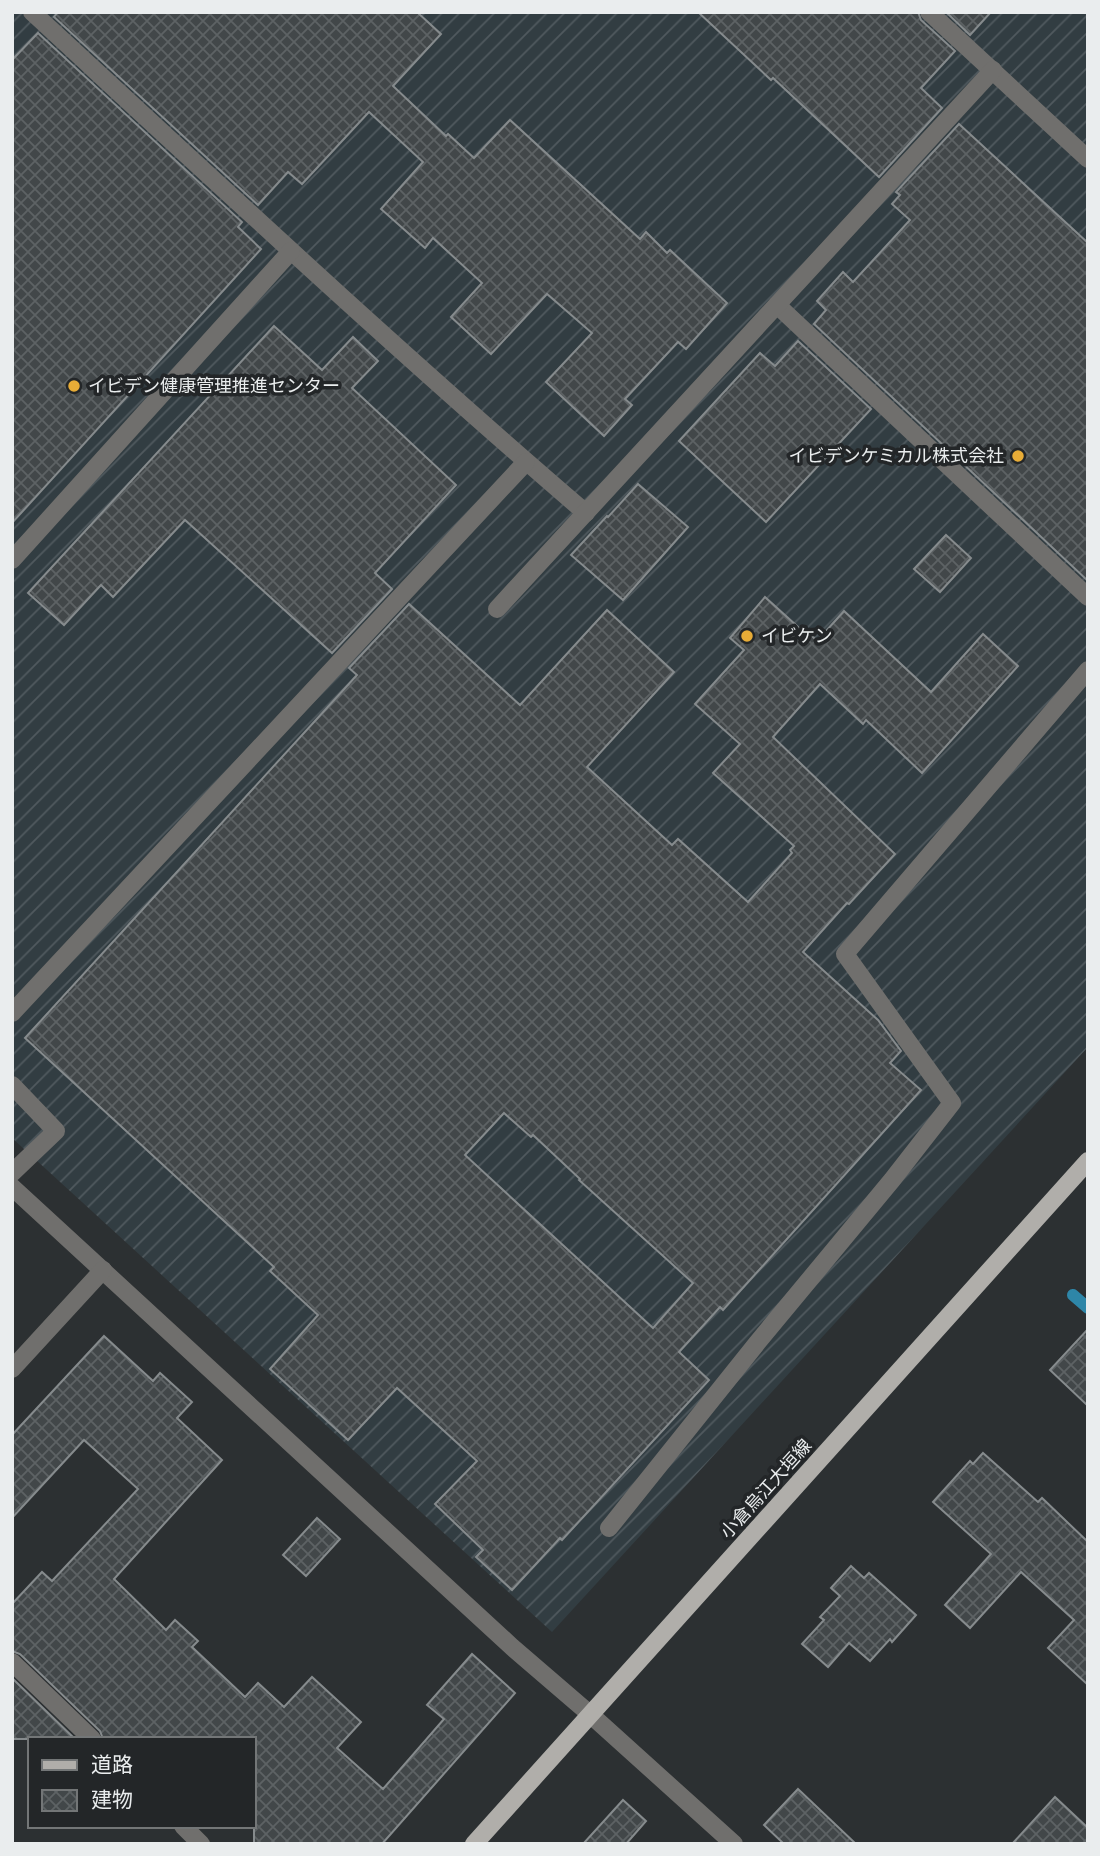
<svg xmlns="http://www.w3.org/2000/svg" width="1100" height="1856" viewBox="0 0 1100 1856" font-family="Montserrat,'Noto Sans JP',sans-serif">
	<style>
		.industrial { fill: url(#industrial-furrows) }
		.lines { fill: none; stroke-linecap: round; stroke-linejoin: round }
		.stream { stroke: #2e86a8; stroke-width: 12 }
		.building { fill: url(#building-cross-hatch); stroke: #868b8d; stroke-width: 2; fill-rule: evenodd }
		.minor { stroke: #706f6d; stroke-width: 18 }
		.major { stroke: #b0aeaa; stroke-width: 18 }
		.poi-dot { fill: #e7ac37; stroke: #232628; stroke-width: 2.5 }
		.labels { text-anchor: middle; stroke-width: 7; stroke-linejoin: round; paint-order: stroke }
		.poi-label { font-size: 18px; fill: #eaedee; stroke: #232628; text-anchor: start }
		.street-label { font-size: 18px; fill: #eaedee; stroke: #232628 }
	</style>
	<defs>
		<pattern id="industrial-furrows" width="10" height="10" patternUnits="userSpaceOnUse" patternTransform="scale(1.75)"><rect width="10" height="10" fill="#323d42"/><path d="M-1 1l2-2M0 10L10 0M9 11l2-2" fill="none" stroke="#50595e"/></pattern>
		<pattern id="building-cross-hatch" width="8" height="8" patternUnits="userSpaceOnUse" patternTransform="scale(1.75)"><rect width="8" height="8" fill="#424749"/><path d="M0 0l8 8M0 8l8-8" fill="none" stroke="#5d6264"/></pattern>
	</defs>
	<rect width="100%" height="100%" fill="#2c3032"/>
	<polygon class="industrial" points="12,12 1088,12 1088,1047 552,1632 12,1138"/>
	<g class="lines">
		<polyline class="stream" points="1073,1295 1088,1308"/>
	</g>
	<g class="building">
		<polygon points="58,12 417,12 441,34 393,86 446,136 448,134 474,158 510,120 640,239 646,232 667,253 670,250 727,303 686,349 678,342 625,399 632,405 604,436 546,382 592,333 547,294 491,354 451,317 482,283 433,238 425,248 381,209 423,162 369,112 302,184 288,172 258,205 54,17"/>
		<polygon points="698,12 918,12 921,20 955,51 921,88 942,108 879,177 773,78 771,80"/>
		<polygon points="946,12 991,12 970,35"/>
		<polygon points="38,33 242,222 238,227 261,249 12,523 12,60"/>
		<polygon points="959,124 1088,243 1088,581 814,324 826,310 817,301 843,272 853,282 910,220 892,204 900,195 896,192"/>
		<polygon points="274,326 322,370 353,337 378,361 352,388 456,485 375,573 392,589 332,653 185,520 113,597 101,585 64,625 28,593"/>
		<polygon points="798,341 871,409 766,522 679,441 760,353 775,366"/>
		<polygon points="638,484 688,527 623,600 571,555 607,516 608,517"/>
		<polygon points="946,535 971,558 940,592 914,569"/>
		<path d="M765,597L807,635L809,633L817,641L844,611L931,692L983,634L1018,666L922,773L866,720L863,724L820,684L773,737L895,854L849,904L847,903L803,952L878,1020L901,1051L890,1063L921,1090L723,1310L720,1307L679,1352L709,1380L562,1540L560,1538L512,1590L476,1557L483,1550L435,1504L477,1461L397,1388L348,1440L270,1369L318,1315L270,1271L274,1267L25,1038L357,675L349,668L409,604L520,705L607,610L674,672L587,767L672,845L678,839L748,902L792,853L790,850L794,846L713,773L740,744L695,704L744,650L730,638ZM504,1113L531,1137L533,1135L580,1179L579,1180L693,1283L653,1328L465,1155Z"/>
		<polygon points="1088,1329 1088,1406 1050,1370"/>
		<polygon points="104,1336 153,1381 160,1373 192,1402 177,1418 222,1460 114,1579 166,1630 175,1620 198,1641 192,1647 245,1697 258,1683 284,1707 312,1677 361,1722 337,1748 383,1789 444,1719 427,1705 472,1654 515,1693 382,1844 254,1844 254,1739 103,1739 100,1731 20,1654 12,1651 12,1604 42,1572 52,1581 138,1489 84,1440 12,1518 12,1435"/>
		<polygon points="983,1453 1038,1502 1042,1498 1088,1542 1088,1685 1048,1648 1074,1620 1021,1572 970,1628 945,1605 991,1554 933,1502 970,1461 973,1464"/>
		<polygon points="317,1518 340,1539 306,1576 283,1555"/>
		<polygon points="851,1566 864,1578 869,1573 916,1615 892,1642 890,1639 870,1661 849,1643 828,1667 802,1644 824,1620 820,1617 840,1596 831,1588"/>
		<polygon points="12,1678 75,1739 12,1739"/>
		<polygon points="798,1789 856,1844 784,1844 764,1825"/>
		<polygon points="1055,1797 1088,1828 1088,1844 1012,1844"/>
		<polygon points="623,1800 646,1821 626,1844 583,1844"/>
	</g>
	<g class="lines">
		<g class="minor">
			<path d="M32,12C215,181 397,351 586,513"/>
			<polyline points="929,12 1088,159"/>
			<polyline points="777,305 1088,597"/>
			<polyline points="12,560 291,251"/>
			<polyline points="497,609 993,70"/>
			<polyline points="12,1013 526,462"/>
			<polyline points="12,1085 56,1131 12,1173"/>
			<polyline points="12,1187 512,1647 591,1715 734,1844"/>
			<polyline points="12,1369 103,1270"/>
			<polyline points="609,1528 757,1343 892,1180 952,1103 845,954 1088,670"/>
			<polyline points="12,1662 92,1739"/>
			<polyline points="183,1826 201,1844"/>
		</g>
		<polyline class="major" points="474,1844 1088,1161"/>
	</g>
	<g class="poi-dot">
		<circle cx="74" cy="386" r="7"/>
		<circle cx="1018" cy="456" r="7"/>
		<circle cx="747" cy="636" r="7"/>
	</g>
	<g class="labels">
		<g class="poi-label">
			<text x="88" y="392">イビデン健康管理推進センター</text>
			<text x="1004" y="462" text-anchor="end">イビデンケミカル株式会社</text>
			<text x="761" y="642">イビケン</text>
		</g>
		<g class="street-label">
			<text transform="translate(766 1489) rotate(-48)" y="6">小倉烏江大垣線</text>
		</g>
	</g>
	<rect width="1100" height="1856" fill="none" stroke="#eaedee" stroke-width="28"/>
	<rect x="28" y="1737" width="228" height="91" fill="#232628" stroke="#737677" stroke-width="2"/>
	<rect x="42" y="1760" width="35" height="10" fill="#b0aeaa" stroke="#737677" stroke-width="2"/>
	<text x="91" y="1772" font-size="21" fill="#eaedee">道路</text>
	<rect x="42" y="1790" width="35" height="21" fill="url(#building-cross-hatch)" stroke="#737677" stroke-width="2"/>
	<text x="91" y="1807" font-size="21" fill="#eaedee">建物</text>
</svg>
